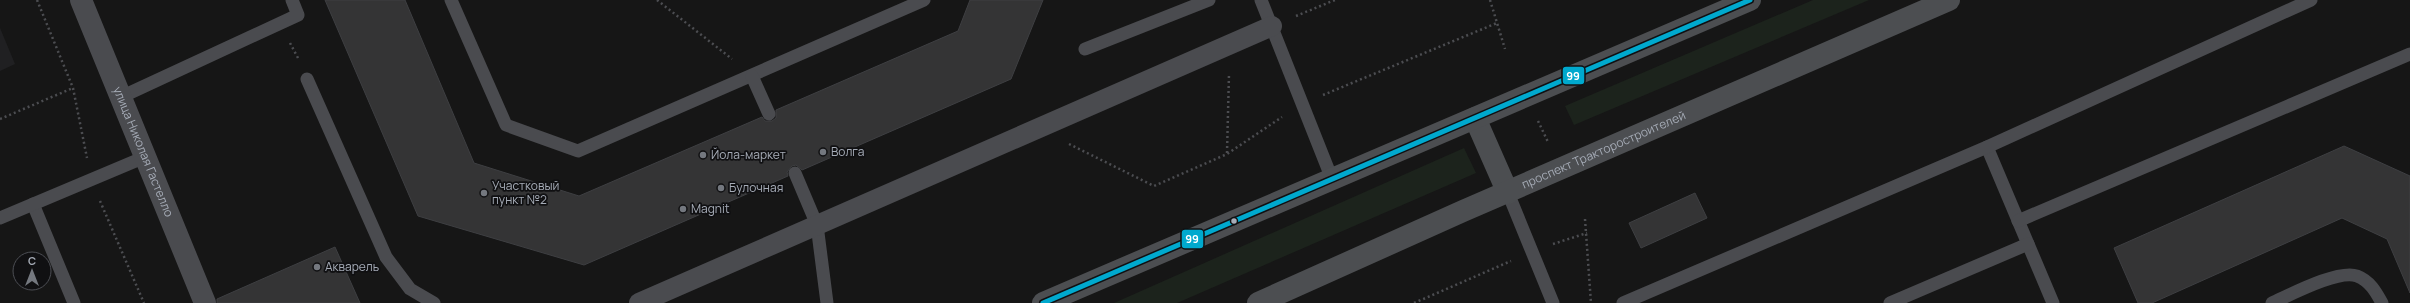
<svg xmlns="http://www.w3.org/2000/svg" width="2410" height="303" viewBox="0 0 2410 303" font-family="Manrope,sans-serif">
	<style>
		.built { fill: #202022 }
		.green { fill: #1c231c }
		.building { fill: #343435; stroke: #3e3f42 }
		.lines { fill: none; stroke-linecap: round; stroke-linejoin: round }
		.path { stroke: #4c4d51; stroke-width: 2.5; stroke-dasharray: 2 3; stroke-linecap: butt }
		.service { stroke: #4a4b4f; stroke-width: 13 }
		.pedestrian { stroke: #4a4b4f; stroke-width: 20 }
		.minor { stroke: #4a4b4f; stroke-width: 22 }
		.primary { stroke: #4c4e51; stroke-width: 22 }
		.bus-1-casing { stroke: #101012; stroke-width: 8 }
		.bus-1 { stroke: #00a9ce; stroke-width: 5 }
		.poi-dot { fill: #74787f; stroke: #101012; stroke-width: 1.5 }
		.bus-dot { fill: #a6acb7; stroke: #101012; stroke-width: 1.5 }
		.labels { text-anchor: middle; stroke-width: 3.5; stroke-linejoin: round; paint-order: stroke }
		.street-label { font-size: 12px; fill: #a6acb7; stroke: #101012 }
		.poi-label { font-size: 12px; fill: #a6acb7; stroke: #101012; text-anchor: start }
		.line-badge { stroke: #101012; stroke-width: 1.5 }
		.badge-label { font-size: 11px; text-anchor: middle; font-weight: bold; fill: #fff }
	</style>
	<rect width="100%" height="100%" fill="#161616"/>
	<polygon class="built" points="0,28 15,64 0,71"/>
	<g class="green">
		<polygon points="1813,0 1869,0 1574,125 1565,106"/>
		<polygon points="1464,148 1476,173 1177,303 1114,303"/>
	</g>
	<g class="building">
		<polygon points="325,0 405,0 474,163 579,196 762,117 765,121 772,121 776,118 776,110 958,31 970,0 1043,0 1011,79 802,170 796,165 792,166 787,172 788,176 584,265 418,216"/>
		<polygon points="2344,146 2410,176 2410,293 2387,239 2342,218 2152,303 2138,303 2114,248"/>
		<polygon points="1695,193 1707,218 1641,248 1629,223"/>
		<polygon points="335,247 360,303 217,303 217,299"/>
	</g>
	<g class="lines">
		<g class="path">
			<polyline points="37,0 73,88 87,158"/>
			<polyline points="657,0 732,59"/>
			<polyline points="1490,0 1505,49"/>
			<polyline points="1296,16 1335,0"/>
			<polyline points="290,43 298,58"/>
			<polyline points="1323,95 1497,23"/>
			<polyline points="0,119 73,88"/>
			<polyline points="1538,121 1548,142"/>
			<polyline points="1069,144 1154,186 1227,154 1282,117"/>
			<polyline points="1227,153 1229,74"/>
			<polyline points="100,201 144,303"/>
			<polyline points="1585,219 1591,303"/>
			<polyline points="1553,244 1587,233"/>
			<polyline points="1414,303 1511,261"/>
		</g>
		<g class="service">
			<polyline points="451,0 506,125 578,151 924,0"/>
			<polyline points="1261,0 1332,179"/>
			<polyline points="1085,49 1209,0"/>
			<polyline points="752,76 769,114"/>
			<polyline points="307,79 386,257 410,289 434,303"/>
			<polyline points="121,97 298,15 292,0"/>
			<polyline points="1987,147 2053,303"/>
			<polyline points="795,173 817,225 827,303"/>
			<polyline points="1508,193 1553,303"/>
			<polyline points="33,204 74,303"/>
			<polyline points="0,218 145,157"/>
			<polyline points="2018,221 2410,54"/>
			<polyline points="1623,303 1987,147 2311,0"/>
			<polyline points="1890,303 2028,244"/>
			<path d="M2272,303C2290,295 2339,269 2357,276C2370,281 2376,292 2382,303"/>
		</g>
		<polyline class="pedestrian" points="639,303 1272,26"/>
		<path class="minor" id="s1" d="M81,0L205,303"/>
		<g class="primary">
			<polyline points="1475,118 1508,193"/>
			<polyline points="1043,303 1750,0"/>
			<path id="s2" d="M1258,303L1463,211L1949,0"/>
		</g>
		<defs>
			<polyline id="bus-1" points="1043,303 1750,0"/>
		</defs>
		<use href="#bus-1" class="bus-1-casing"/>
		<use href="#bus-1" class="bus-1"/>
	</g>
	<g class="poi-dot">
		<circle cx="823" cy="152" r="4"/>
		<circle cx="703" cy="155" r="4"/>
		<circle cx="721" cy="188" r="4"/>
		<circle cx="484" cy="193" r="4"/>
		<circle cx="683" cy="209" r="4"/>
		<circle cx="317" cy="267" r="4"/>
	</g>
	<circle class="bus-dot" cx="1234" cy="221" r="3.5"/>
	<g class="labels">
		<g class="street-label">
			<text dy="4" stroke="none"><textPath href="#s1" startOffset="164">улица Николая Гастелло</textPath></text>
			<text dy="4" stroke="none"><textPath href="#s2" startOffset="378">проспект Тракторостроителей</textPath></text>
		</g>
		<g class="poi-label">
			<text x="831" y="156">Волга</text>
			<text x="711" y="159">Йола-маркет</text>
			<text x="492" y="190">Участковый<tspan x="492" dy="14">пункт №2</tspan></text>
			<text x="729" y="192">Булочная</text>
			<text x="691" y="213">Magnit</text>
			<text x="325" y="271">Акварель</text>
		</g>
	</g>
	<g class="line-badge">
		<rect x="1562" y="66" width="23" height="19" rx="4" fill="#00a9ce"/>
		<rect x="1181" y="229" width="23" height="20" rx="4" fill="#00a9ce"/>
	</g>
	<g class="badge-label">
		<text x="1573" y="80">99</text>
		<text x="1192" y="243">99</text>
	</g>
	<g transform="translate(32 271)"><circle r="19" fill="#101012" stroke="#4c4e54"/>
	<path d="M0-3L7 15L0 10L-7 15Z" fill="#74787f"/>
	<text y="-6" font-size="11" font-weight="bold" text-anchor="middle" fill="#a6acb7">С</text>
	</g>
</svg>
